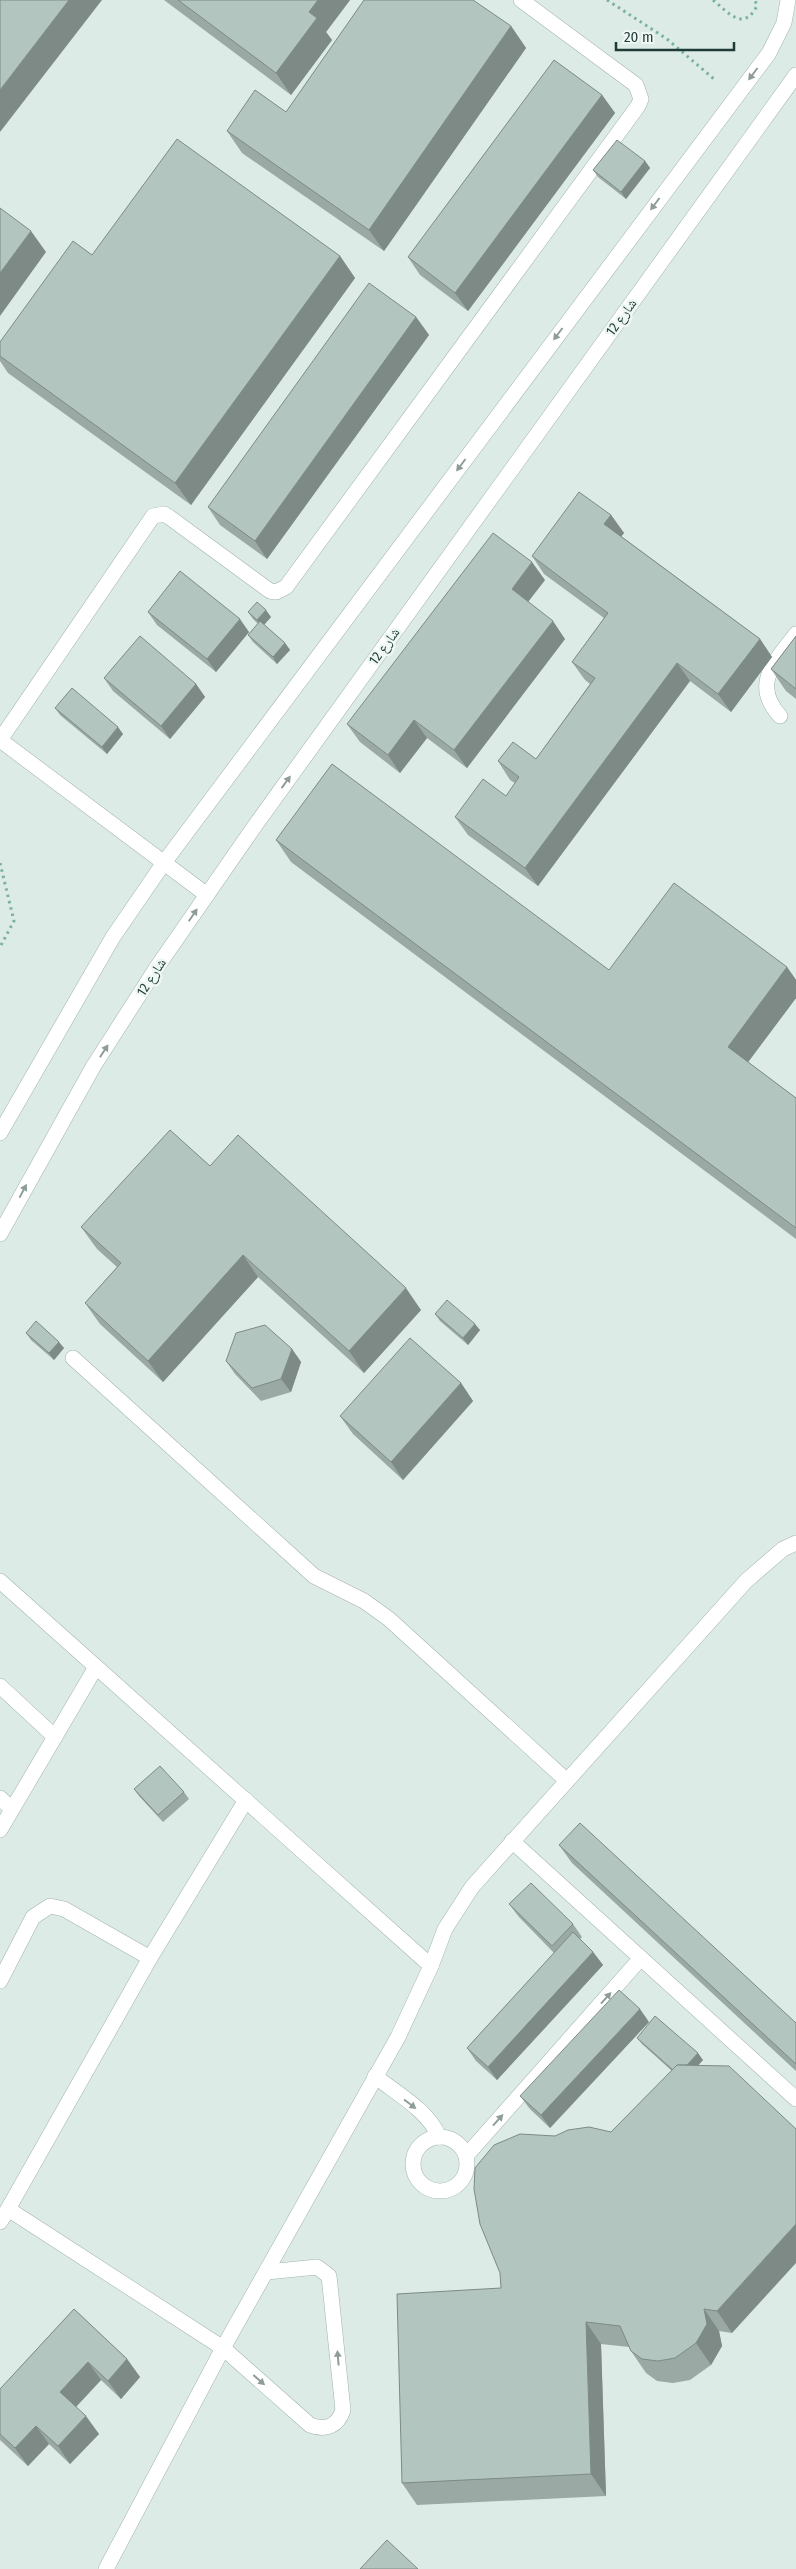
<svg xmlns="http://www.w3.org/2000/svg" width="796" height="2569" viewBox="0 0 796 2569" font-family="'Fira Sans Condensed','Noto Naskh Arabic',sans-serif">
	<style>
		.lines { fill: none; stroke-linecap: round; stroke-linejoin: round }
		.service-casing { stroke: #a0b3ad; stroke-width: 16 }
		.minor-casing { stroke: #a0b3ad; stroke-width: 16 }
		.tertiary-casing { stroke: #a0b3ad; stroke-width: 16 }
		.path { stroke: #7bb1a4; stroke-width: 3; stroke-dasharray: 2.5 4; stroke-linecap: butt }
		.service { stroke: #fff; stroke-width: 15 }
		.minor { stroke: #fff; stroke-width: 15 }
		.tertiary { stroke: #fff; stroke-width: 15 }
		.wall { fill: #9aa9a4 }
		.shaded-wall { fill: #7d8a86 }
		.building { fill: #b3c5bf; stroke: #7d8a86 }
		.oneway { fill: #8e9d9a }
		.labels { text-anchor: middle; stroke-width: 5; stroke-linejoin: round; paint-order: stroke }
		.street-label { font-size: 14px; fill: #1e3b35; stroke: #eef7f3 }
	</style>
	<rect width="100%" height="100%" fill="#ddebe6"/>
	<g class="lines">
		<defs>
			<g id="service">
				<path d="M780,716C751,684 775,662 796,634"/>
				<polyline points="0,740 153,516 164,514 169,517 270,591 276,592 286,587 638,106 641,99 636,85 521,0"/>
				<polyline points="73,1358 314,1576 364,1601 389,1619 566,1780"/>
				<polyline points="0,1686 55,1737"/>
				<polyline points="0,1798 12,1809"/>
				<polyline points="0,1830 96,1667"/>
				<polyline points="512,1841 796,2099"/>
				<polyline points="431,1966 445,1929 472,1887 746,1581 783,1549 796,1543"/>
				<polyline points="0,1981 33,1917 50,1906 64,1909 150,1958"/>
				<path d="M375,2076C397,2094 428,2110 439,2137"/>
				<circle cx="440" cy="2164" r="27"/>
				<polyline points="466,2156 641,1958"/>
				<polyline points="8,2209 150,1958 246,1800"/>
				<path d="M0,2222L8,2209L223,2348L310,2425C326,2431 338,2426 343,2410L329,2276L317,2267L267,2272"/>
			</g>
			<g id="minor">
				<polyline points="0,740 207,895"/>
				<polyline points="0,1581 431,1966 398,2037 223,2348 106,2569"/>
			</g>
			<g id="tertiary">
				<polyline points="0,1133 113,937 163,864 769,53 784,23 788,0"/>
				<polyline points="0,1234 93,1067 157,967 254,827 796,75"/>
			</g>
		</defs>
		<use href="#service" class="service-casing"/>
		<use href="#minor" class="minor-casing"/>
		<use href="#tertiary" class="tertiary-casing"/>
		<g class="path">
			<polyline points="607,0 667,39 714,79"/>
			<path d="M713,0C729,13 743,32 757,6L755,0"/>
			<polyline points="0,863 14,921 0,947"/>
		</g>
		<use href="#service" class="service"/>
		<use href="#minor" class="minor"/>
		<use href="#tertiary" class="tertiary"/>
	</g>
	<g class="wall">
		<polygon points="164,0 350,0 326,32 332,40 291,95"/>
		<polygon points="511,26 526,48 384,251 242,153 227,131 286,112"/>
		<polygon points="602,95 615,113 468,311 420,275 408,257"/>
		<polygon points="645,161 650,168 626,199 598,177 593,170"/>
		<polygon points="92,255 340,256 355,278 191,505 8,373 0,361 0,342"/>
		<polygon points="416,317 429,335 267,559 220,525 208,507"/>
		<polygon points="611,515 624,533 621,536 760,639 772,657 731,712 690,681 538,886 468,835 455,817 506,796 515,783 510,780 498,761 536,759 590,684 585,680 572,662 604,618 544,574 532,556"/>
		<polygon points="545,580 528,602 565,639 467,768 427,738 400,773 360,742 347,724"/>
		<polygon points="148,612 249,632 216,672 157,625"/>
		<polygon points="248,612 271,617 264,625 285,643 290,650 277,664 253,642 248,635 258,624 253,619"/>
		<polygon points="796,636 796,699 786,691 771,669"/>
		<polygon points="104,678 196,684 205,697 170,739 113,691"/>
		<polygon points="55,708 123,734 107,754 60,715"/>
		<polygon points="276,840 609,970 787,967 796,980 796,998 748,1062 796,1098 796,1239 291,862"/>
		<polygon points="210,1166 421,1310 364,1373 258,1277 163,1382 100,1324 85,1303 117,1267 97,1249 81,1227"/>
		<polygon points="435,1314 480,1330 468,1345 440,1321"/>
		<polygon points="26,1333 64,1348 54,1360 31,1340"/>
		<polygon points="292,1349 301,1362 291,1392 261,1401 235,1374 226,1361"/>
		<polygon points="461,1383 473,1401 403,1480 353,1434 340,1416"/>
		<polygon points="134,1789 184,1792 189,1799 163,1822 139,1796"/>
		<polygon points="559,1845 796,2023 796,2071 572,1863"/>
		<polygon points="509,1904 573,1924 582,1937 580,1939 593,1952 603,1965 497,2080 476,2061 467,2048 554,1953 519,1917"/>
		<polygon points="649,2022 550,2128 530,2109 520,2096"/>
		<polygon points="637,2038 703,2060 698,2065 732,2333 719,2331 722,2346 711,2365 690,2380 673,2383 657,2381 646,2373 631,2351 629,2347 601,2344 606,2496 417,2505 402,2483 501,2288 555,2136 611,2132 672,2071 642,2044"/>
		<polygon points="74,2309 127,2359 140,2377 121,2399 101,2380 76,2407 99,2434 70,2464 49,2444 28,2466 0,2440 0,2389"/>
	</g>
	<g class="shaded-wall">
		<polygon points="69,0 102,0 0,132 0,90"/>
		<polygon points="318,0 350,0 326,32 332,40 291,95 276,73 309,12"/>
		<polygon points="511,26 526,48 384,251 369,230"/>
		<polygon points="602,95 615,113 468,311 455,293"/>
		<polygon points="645,161 650,168 626,199 621,192"/>
		<polygon points="31,231 46,252 0,316 0,273"/>
		<polygon points="340,256 355,278 191,505 175,483"/>
		<polygon points="416,317 429,335 267,559 255,541"/>
		<polygon points="611,515 624,533 617,542 604,524"/>
		<polygon points="532,562 545,580 524,607 512,589"/>
		<polygon points="266,610 271,617 262,627 257,620"/>
		<polygon points="240,619 249,632 216,672 207,659"/>
		<polygon points="553,621 565,639 467,768 454,750"/>
		<polygon points="760,639 772,657 731,712 718,694"/>
		<polygon points="285,643 290,650 277,664 273,657"/>
		<polygon points="677,663 690,681 538,886 525,868"/>
		<polygon points="196,684 205,697 170,739 161,726"/>
		<polygon points="414,720 427,738 400,773 388,755"/>
		<polygon points="118,727 123,734 107,754 102,747"/>
		<polygon points="787,967 796,980 796,998 743,1069 728,1047"/>
		<polygon points="243,1255 258,1277 163,1382 148,1361"/>
		<polygon points="406,1288 421,1310 364,1373 349,1351"/>
		<polygon points="475,1324 480,1330 468,1345 463,1338"/>
		<polygon points="59,1342 64,1348 54,1360 49,1353"/>
		<polygon points="292,1349 301,1362 291,1392 281,1379"/>
		<polygon points="461,1383 473,1401 403,1480 391,1462"/>
		<polygon points="593,1952 603,1965 497,2080 488,2067"/>
		<polygon points="640,2009 649,2022 550,2128 541,2115"/>
		<polygon points="698,2053 703,2060 683,2082 679,2075"/>
		<polygon points="796,2224 796,2263 732,2333 717,2311"/>
		<polygon points="704,2309 719,2331 722,2346 711,2365 696,2343"/>
		<polygon points="586,2322 601,2344 606,2496 591,2474"/>
		<polygon points="127,2359 140,2377 121,2399 108,2381"/>
		<polygon points="88,2362 101,2380 73,2410 60,2392"/>
		<polygon points="86,2416 99,2434 70,2464 58,2446"/>
		<polygon points="36,2426 49,2444 28,2466 15,2448"/>
	</g>
	<g class="building">
		<polygon points="0,0 69,0 0,90"/>
		<polygon points="178,0 318,0 309,12 317,18 276,73"/>
		<polygon points="364,0 473,0 511,26 369,230 227,131 255,90 286,112"/>
		<polygon points="554,60 602,95 455,293 408,257"/>
		<polygon points="177,139 340,256 175,483 0,356 0,342 73,241 92,255"/>
		<polygon points="617,140 645,161 621,192 593,170"/>
		<polygon points="0,208 31,231 0,273"/>
		<polygon points="369,283 416,317 255,541 208,507"/>
		<polygon points="579,492 611,515 604,524 760,639 718,694 677,663 525,868 455,817 483,779 506,796 519,777 498,761 513,742 536,759 595,678 572,662 608,613 532,556"/>
		<polygon points="493,533 532,562 512,589 553,621 454,750 414,720 388,755 347,724"/>
		<polygon points="180,571 240,619 207,659 148,612"/>
		<polygon points="257,602 266,610 257,620 248,612"/>
		<polygon points="260,621 285,643 273,657 248,635"/>
		<polygon points="140,636 196,684 161,726 104,678"/>
		<polygon points="796,636 796,689 771,669"/>
		<polygon points="72,688 118,727 102,747 55,708"/>
		<polygon points="332,764 609,970 674,883 787,967 728,1047 796,1098 796,1228 276,840"/>
		<polygon points="170,1130 210,1166 238,1135 406,1288 349,1351 243,1255 148,1361 85,1303 121,1263 81,1227"/>
		<polygon points="447,1300 475,1324 463,1338 435,1314"/>
		<polygon points="36,1321 59,1342 49,1353 26,1333"/>
		<polygon points="265,1325 292,1349 281,1379 252,1388 226,1361 236,1333"/>
		<polygon points="410,1338 461,1383 391,1462 340,1416"/>
		<polygon points="160,1766 184,1792 158,1815 134,1789"/>
		<polygon points="580,1823 796,2023 796,2064 559,1845"/>
		<polygon points="531,1883 573,1924 552,1946 509,1904"/>
		<polygon points="573,1932 593,1952 488,2067 467,2048"/>
		<polygon points="619,1990 640,2009 541,2115 520,2096"/>
		<polygon points="655,2016 698,2053 687,2065 677,2065 673,2070 637,2038"/>
		<polygon points="677,2065 729,2066 796,2129 796,2224 717,2311 704,2309 707,2324 696,2343 675,2358 658,2361 642,2359 631,2351 620,2326 586,2322 591,2474 402,2483 397,2294 501,2288 500,2273 480,2224 474,2189 475,2168 494,2145 520,2134 555,2136 568,2130 589,2127 611,2132"/>
		<polygon points="74,2309 127,2359 108,2381 88,2362 60,2392 86,2416 58,2446 36,2426 15,2448 0,2434 0,2389"/>
		<polygon points="387,2540 418,2569 360,2569"/>
	</g>
	<defs><path id="oneway-solid" d="M-6-.8H1V-3.2L6.5 0L1 3.2V.8H-6Z" transform="scale(1.25)"/></defs>
	<g class="oneway">
		<use href="#oneway-solid" transform="translate(753 74) rotate(127)"/>
		<use href="#oneway-solid" transform="translate(655 204) rotate(127)"/>
		<use href="#oneway-solid" transform="translate(558 334) rotate(127)"/>
		<use href="#oneway-solid" transform="translate(461 465) rotate(127)"/>
		<use href="#oneway-solid" transform="translate(286 782) rotate(-54)"/>
		<use href="#oneway-solid" transform="translate(193 915) rotate(-56)"/>
		<use href="#oneway-solid" transform="translate(104 1051) rotate(-57)"/>
		<use href="#oneway-solid" transform="translate(23 1191) rotate(-62)"/>
		<use href="#oneway-solid" transform="translate(606 1998) rotate(-48)"/>
		<use href="#oneway-solid" transform="translate(410 2104) rotate(37)"/>
		<use href="#oneway-solid" transform="translate(498 2120) rotate(-48)"/>
		<use href="#oneway-solid" transform="translate(338 2358) rotate(-95)"/>
		<use href="#oneway-solid" transform="translate(259 2380) rotate(41)"/>
	</g>
	<g class="labels">
		<g class="street-label">
			<text transform="translate(621 317) rotate(-54)" y="5">شارع 12</text>
			<text transform="translate(384 646) rotate(-54)" y="5">شارع 12</text>
			<text transform="translate(151 977) rotate(-57)" y="5">شارع 12</text>
		</g>
	</g>
	<path d="M616 42v8h118v-8" fill="none" stroke="#1e3b35" stroke-width="2.5"/>
	<text x="624" y="42" font-size="15" fill="#1e3b35" stroke="#eef7f3" stroke-width="4" paint-order="stroke">20 m</text>
</svg>
